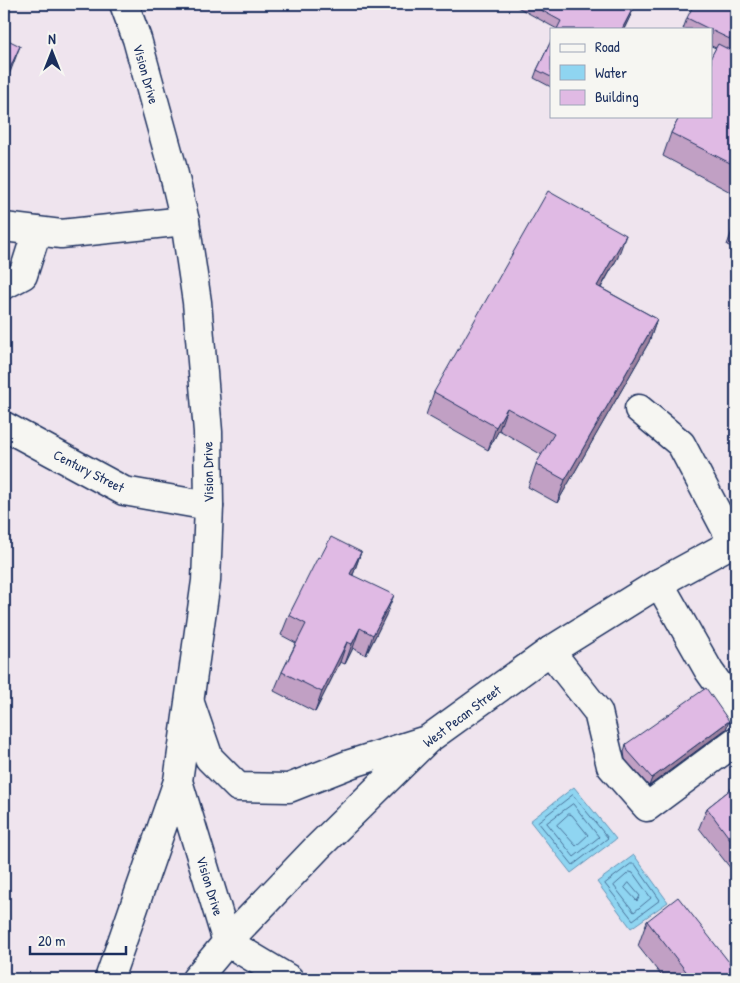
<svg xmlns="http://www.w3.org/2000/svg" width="740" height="983" viewBox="0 0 740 983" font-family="'Patrick Hand',sans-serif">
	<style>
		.water { fill: #8fd5f1; stroke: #6193b6 }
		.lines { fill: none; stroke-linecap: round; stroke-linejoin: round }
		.shore { stroke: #497199; stroke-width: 1 }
		.minor-casing { stroke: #1b2f5e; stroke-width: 31 }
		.major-casing { stroke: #1b2f5e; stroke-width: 31 }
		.minor { stroke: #f6f6f2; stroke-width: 28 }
		.major { stroke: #f6f6f2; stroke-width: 28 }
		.wall { fill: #c1a0c4; stroke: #1b2f5e }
		.shaded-wall { fill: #9d82a0; stroke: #1b2f5e }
		.building { fill: #e0bae4; stroke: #1b2f5e }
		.labels { text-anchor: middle; stroke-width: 4.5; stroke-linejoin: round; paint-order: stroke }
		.street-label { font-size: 14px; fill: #1b2f5e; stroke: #f6f6f2 }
	</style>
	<rect width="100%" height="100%" fill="#efe4ee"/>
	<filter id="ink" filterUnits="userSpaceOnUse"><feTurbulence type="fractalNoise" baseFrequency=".02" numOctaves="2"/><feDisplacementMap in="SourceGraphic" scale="10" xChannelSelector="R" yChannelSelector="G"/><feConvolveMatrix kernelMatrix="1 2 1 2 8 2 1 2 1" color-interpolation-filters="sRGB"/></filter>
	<g filter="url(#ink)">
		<g class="water">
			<polygon points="574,787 616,839 571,873 530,821"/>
			<polygon points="634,855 668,902 631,928 597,882"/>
		</g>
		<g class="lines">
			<g class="shore">
				<polygon points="573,795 608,838 573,865 538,822"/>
				<polygon points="573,804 599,837 574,857 547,823"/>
				<polygon points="569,814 572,815 588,835 576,846 557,825"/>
				<polygon points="631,864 635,864 660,900 633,920 605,884"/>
				<polygon points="630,872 633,873 651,898 634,912 614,886"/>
				<polygon points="629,883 640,896 637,901 625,888"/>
			</g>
			<defs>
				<g id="minor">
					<polyline points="124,4 137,39 172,166 185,221 197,302 208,432 209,506 206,581 178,781 227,942 289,979"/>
					<polyline points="4,227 61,234 185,221"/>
					<polyline points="4,285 23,275 37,231"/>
					<polyline points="639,409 681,444 733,543"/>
					<polyline points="4,426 124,491 209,506"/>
					<polyline points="659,583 709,671 736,709"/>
					<polyline points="550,651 598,712 611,766 647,807 736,741"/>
				</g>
				<g id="major">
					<polyline points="190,703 209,758 238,787 289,788 350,764 423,741"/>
					<polyline points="109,979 178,781"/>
					<polyline points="196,979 227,942 317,848 427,740 550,651 659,583 736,541"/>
				</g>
			</defs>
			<use href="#minor" class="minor-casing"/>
			<use href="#major" class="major-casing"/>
			<use href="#minor" class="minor"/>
			<use href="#major" class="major"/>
		</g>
		<g class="wall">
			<polygon points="512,4 636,4 624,29 557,29"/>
			<polygon points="736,4 736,195 663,156 671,133 716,48 711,46 711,29 683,29 687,18"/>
			<polygon points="551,41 551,87 534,78 537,70"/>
			<polygon points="736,220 736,249 727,245"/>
			<polygon points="618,257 601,288 657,319 649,342 557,503 528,487 536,464 542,455 499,430 488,450 426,415 434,392"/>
			<polygon points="361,552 353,575 386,615 366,655 353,648 345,664 340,662 315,712 274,691 282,672 296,643 281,635 289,615 320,558"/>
			<polygon points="729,721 726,729 649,786 625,759 624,752 626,744"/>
			<polygon points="736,785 736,873 735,874 699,828 707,808"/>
			<polygon points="647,921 736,979 664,979 638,946"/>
		</g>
		<g class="shaded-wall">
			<polygon points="635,4 636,4 624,29 622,29"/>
			<polygon points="20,46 11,70 4,86 4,81"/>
			<polygon points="626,235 618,257 589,308 597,286"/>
			<polygon points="657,319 649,342 557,503 565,480"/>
			<polygon points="507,408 499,430 488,450 496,427"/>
			<polygon points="361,552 354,572 343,593 350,574"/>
			<polygon points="394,595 386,615 366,655 373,635"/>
			<polygon points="360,628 353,648 345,664 352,644"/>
			<polygon points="347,642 340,662 315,712 322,692"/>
			<polygon points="729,721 726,729 649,786 652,778"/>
		</g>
		<g class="building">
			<polygon points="530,4 635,4 622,29 557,29 561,21"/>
			<polygon points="694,4 736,4 736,42 711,30 711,29 709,29 687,18"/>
			<polygon points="4,38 20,46 4,81"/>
			<polygon points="551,41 551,77 537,70"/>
			<polygon points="718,44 736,53 736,166 671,133 680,116 711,116 711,57"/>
			<polygon points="548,191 626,235 597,286 657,319 565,480 536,464 554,434 507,408 496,427 434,392"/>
			<polygon points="331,537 361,552 350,574 394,595 373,635 360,628 352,644 347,642 322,692 282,672 306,624 289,615 318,557 320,558"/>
			<polygon points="706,688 729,721 652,778 628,751 626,744"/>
			<polygon points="736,785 736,847 707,808"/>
			<polygon points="678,897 736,971 736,979 692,979 647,921"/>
		</g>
	</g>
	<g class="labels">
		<g class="street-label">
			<text transform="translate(146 74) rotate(74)" y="5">Vision Drive</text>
			<text transform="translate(89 471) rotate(27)" y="5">Century Street</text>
			<text transform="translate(208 472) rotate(-91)" y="5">Vision Drive</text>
			<text transform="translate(462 716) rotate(-37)" y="5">West Pecan Street</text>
			<text transform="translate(210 886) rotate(73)" y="5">Vision Drive</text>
		</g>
	</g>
	<rect width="740" height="983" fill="none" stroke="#f6f6f2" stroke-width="20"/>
	<rect x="10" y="10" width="720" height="963" fill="none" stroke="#1b2f5e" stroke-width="2" filter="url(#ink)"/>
	<rect x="550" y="28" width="162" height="90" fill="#f6f6f2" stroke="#9ea6b7"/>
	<rect x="560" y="44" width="25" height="8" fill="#f6f6f2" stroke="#9ea6b7"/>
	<text x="595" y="52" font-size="15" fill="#1b2f5e">Road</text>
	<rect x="560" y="65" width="25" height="15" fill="#8fd5f1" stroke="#9ea6b7"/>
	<text x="595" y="78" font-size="15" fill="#1b2f5e">Water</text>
	<rect x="560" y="90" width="25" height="15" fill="#e0bae4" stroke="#9ea6b7"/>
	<text x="595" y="102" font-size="15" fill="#1b2f5e">Building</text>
	<g transform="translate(52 52)" stroke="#f6f6f2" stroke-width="4" paint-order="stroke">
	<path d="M0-4L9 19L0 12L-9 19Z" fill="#1b2f5e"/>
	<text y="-8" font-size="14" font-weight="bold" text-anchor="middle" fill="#1b2f5e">N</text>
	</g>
	<path d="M30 946v8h96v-8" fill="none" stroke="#1b2f5e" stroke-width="2.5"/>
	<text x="38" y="946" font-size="15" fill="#1b2f5e" stroke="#f6f6f2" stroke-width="4" paint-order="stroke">20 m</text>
</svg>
